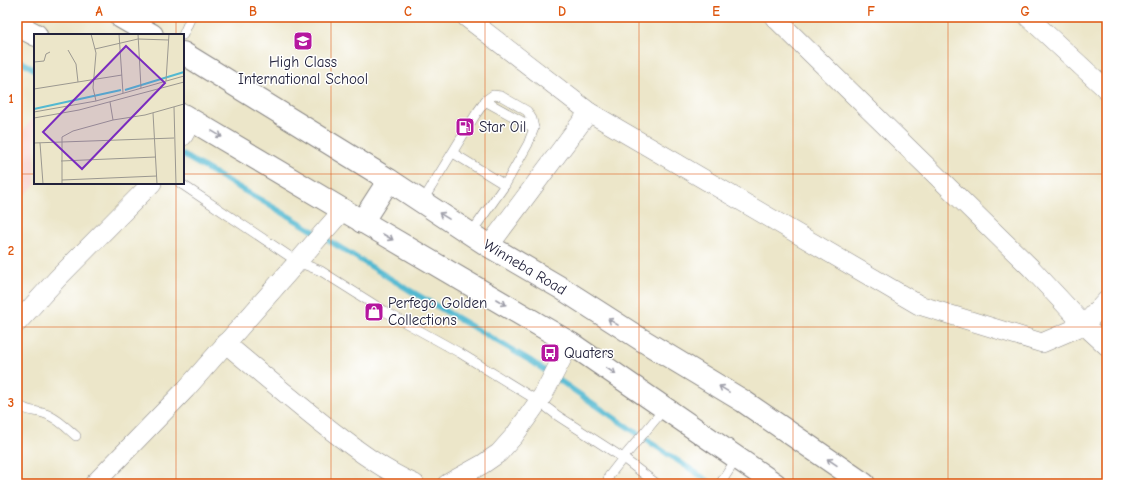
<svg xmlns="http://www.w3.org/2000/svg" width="1124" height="501" viewBox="0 0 1124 501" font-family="'Comic Neue',sans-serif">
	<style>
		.built { fill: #f7d0cc }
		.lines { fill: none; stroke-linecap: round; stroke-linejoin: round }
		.stream { stroke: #53b9d1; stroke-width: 5.5 }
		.lane-casing { stroke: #878482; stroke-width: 10 }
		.street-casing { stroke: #878482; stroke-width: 20 }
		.highway-casing { stroke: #878482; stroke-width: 24 }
		.lane { stroke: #fff; stroke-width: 9 }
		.street { stroke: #fff; stroke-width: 19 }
		.highway { stroke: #fff; stroke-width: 22 }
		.oneway { stroke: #9c9ca7 }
		.grid { fill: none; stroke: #de560e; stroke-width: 1; stroke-opacity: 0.55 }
		.labels { text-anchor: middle; stroke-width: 3; stroke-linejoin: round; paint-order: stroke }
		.poi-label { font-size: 15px; fill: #22223b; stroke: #fff; text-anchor: start }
		.street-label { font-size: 15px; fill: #22223b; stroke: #fff }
		.inset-river { fill: none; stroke: #53b9d1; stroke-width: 2 }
		.inset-road { fill: none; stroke: #9b9890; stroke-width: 1 }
		.view { fill: #7b2cbf; fill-opacity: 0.15; stroke: #7b2cbf; stroke-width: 2 }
		.inset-edge { fill: none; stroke: #22223b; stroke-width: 2 }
		.neatline { fill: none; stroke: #de560e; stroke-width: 1.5 }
		.grid-label { font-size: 13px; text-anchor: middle; font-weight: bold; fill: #de560e }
	</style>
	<rect width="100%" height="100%" fill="#fff"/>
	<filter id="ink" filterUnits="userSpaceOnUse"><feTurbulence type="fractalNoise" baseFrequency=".025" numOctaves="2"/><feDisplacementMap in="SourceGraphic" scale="8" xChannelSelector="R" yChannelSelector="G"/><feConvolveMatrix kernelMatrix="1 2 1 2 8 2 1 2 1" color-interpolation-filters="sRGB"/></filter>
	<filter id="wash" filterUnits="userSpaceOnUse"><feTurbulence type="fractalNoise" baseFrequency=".012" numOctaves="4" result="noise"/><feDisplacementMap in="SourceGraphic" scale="16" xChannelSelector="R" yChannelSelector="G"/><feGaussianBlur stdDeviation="0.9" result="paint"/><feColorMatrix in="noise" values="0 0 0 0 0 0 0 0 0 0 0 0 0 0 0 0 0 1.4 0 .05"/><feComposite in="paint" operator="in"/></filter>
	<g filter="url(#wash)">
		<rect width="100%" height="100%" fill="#ece6c9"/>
		<polygon class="built" points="35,116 35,183 37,183 24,195 17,189 17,138"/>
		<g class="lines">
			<g class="stream">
				<polyline points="17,59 35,70"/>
				<polyline points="183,155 302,224 409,290 531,361 657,447 713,484"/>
			</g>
		</g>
	</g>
	<g filter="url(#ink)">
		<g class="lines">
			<defs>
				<g id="lane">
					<polyline points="183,35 191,17"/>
					<polyline points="485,101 534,128"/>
					<polyline points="453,153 505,185"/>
					<polyline points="180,183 298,262 321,271 386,312 460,353 538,401 558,416 623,458 657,484"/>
					<polyline points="422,202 476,114 486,100 493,95 501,96 527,111 532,119 534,128 528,144 505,185 471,233"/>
					<path d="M17,403C28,414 38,409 50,416C59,420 68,429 76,436"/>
					<polyline points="607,484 609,476 623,458 665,408"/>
					<polyline points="720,484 737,458"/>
				</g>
				<g id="street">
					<polyline points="466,17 589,112 919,305 1042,343 1084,325 1107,300"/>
					<polyline points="774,17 1031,268 1084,325 1107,346"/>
					<polyline points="1028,17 1107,90"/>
					<polyline points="183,136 192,120"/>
					<polyline points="489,246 589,112"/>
					<polyline points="17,323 58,278 152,183"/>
					<path d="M225,343C261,373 296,403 332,431C358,451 385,471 415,484"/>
					<polyline points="94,484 186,389 343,210"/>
					<polyline points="447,484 483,464 499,453 514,436 543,395 570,343"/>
				</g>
				<g id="highway">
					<polyline points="121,17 152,35"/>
					<polyline points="17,25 36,35"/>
					<polyline points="183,53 389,180 489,246 561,288 642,340 743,401 864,484"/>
					<polyline points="183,115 343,210 570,343 775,484"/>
					<polyline points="362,222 389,180"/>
				</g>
			</defs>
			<use href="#lane" class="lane-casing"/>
			<use href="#street" class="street-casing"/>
			<use href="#highway" class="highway-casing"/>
			<use href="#lane" class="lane"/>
			<use href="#street" class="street"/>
			<use href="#highway" class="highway"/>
		</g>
		<defs><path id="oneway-shaft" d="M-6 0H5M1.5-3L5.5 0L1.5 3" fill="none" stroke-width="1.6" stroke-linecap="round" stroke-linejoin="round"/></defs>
		<g class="oneway">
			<use href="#oneway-shaft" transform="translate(217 134) rotate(31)"/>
			<use href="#oneway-shaft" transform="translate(444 216) rotate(-148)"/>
			<use href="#oneway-shaft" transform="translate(388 237) rotate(30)"/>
			<use href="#oneway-shaft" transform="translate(501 302) rotate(30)"/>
			<use href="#oneway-shaft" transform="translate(613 322) rotate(-148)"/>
			<use href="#oneway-shaft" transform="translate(611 371) rotate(35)"/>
			<use href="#oneway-shaft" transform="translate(724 389) rotate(-149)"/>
			<use href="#oneway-shaft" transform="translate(832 462) rotate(-146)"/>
		</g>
	</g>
	<path class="grid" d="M176,17V35M331,17V484M485,17V484M639,17V484M793,17V484M948,17V484M17,174H35M183,174H1107M176,183V484M17,327H1107"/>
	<defs>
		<symbol id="school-square" viewBox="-11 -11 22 22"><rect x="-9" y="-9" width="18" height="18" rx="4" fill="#b5179e" stroke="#fff"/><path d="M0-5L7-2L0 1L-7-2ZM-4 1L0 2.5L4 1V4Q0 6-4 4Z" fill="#fff"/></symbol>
		<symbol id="fuel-square" viewBox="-11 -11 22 22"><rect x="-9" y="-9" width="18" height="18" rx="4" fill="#b5179e" stroke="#fff"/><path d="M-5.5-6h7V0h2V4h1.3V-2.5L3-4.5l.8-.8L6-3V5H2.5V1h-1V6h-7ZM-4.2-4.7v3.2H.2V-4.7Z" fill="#fff"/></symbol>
		<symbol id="shop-square" viewBox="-11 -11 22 22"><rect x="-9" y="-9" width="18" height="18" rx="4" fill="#b5179e" stroke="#fff"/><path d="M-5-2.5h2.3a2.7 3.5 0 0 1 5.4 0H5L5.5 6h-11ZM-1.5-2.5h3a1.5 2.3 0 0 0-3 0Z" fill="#fff"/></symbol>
		<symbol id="bus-square" viewBox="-11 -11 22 22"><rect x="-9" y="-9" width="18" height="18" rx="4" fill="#b5179e" stroke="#fff"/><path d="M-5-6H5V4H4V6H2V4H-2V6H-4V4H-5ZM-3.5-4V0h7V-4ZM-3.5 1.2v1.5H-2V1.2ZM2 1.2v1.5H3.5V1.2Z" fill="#fff"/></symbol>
	</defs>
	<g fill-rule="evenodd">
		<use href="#school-square" x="292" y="30" width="22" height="22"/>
		<use href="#fuel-square" x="454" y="116" width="22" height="22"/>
		<use href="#shop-square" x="363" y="301" width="22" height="22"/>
		<use href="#bus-square" x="539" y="342" width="22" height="22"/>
	</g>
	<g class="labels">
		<g class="poi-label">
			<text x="303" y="67" text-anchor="middle">High Class<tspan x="303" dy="17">International School</tspan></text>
			<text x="479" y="132">Star Oil</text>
			<text x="388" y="308">Perfego Golden<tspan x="388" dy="17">Collections</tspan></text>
			<text x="564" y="358">Quaters</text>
		</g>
		<g class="street-label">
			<text transform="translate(525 267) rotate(31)" y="5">Winneba Road</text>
		</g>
	</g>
	<g transform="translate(34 34)">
		<rect width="150" height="150" fill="#ece6c9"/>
		<path class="inset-river" d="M91,56L150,38M0,75L87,56"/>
		<path class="inset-road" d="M57,0L62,19L59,54L62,67M85,0L89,59M104,0L107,54M61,15L104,5L135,6M34,16L42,30L44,48M0,28L10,27L12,20L16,18M132,47L135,0M0,55L88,41M76,68L79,86M140,73L142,150M0,78L62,67L150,42M119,79L123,150M0,84L45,76L150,48M0,109L140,104M6,109L9,150M27,127L122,123M28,146L123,142M28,150V103L39,97L79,86L111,81L150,70"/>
		<path class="view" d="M92,12L131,49L48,135L9,98Z"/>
		<rect width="150" height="150" class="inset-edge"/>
	</g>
	<rect width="1124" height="501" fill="none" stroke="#fff" stroke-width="44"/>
	<rect x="22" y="22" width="1080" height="457" class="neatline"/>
	<g class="grid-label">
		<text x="99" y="16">A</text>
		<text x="253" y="16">B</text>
		<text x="408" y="16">C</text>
		<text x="562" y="16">D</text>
		<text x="716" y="16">E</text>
		<text x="871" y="16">F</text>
		<text x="1025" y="16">G</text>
		<text x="11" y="103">1</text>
		<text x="11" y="255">2</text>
		<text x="11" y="407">3</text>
	</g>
</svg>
